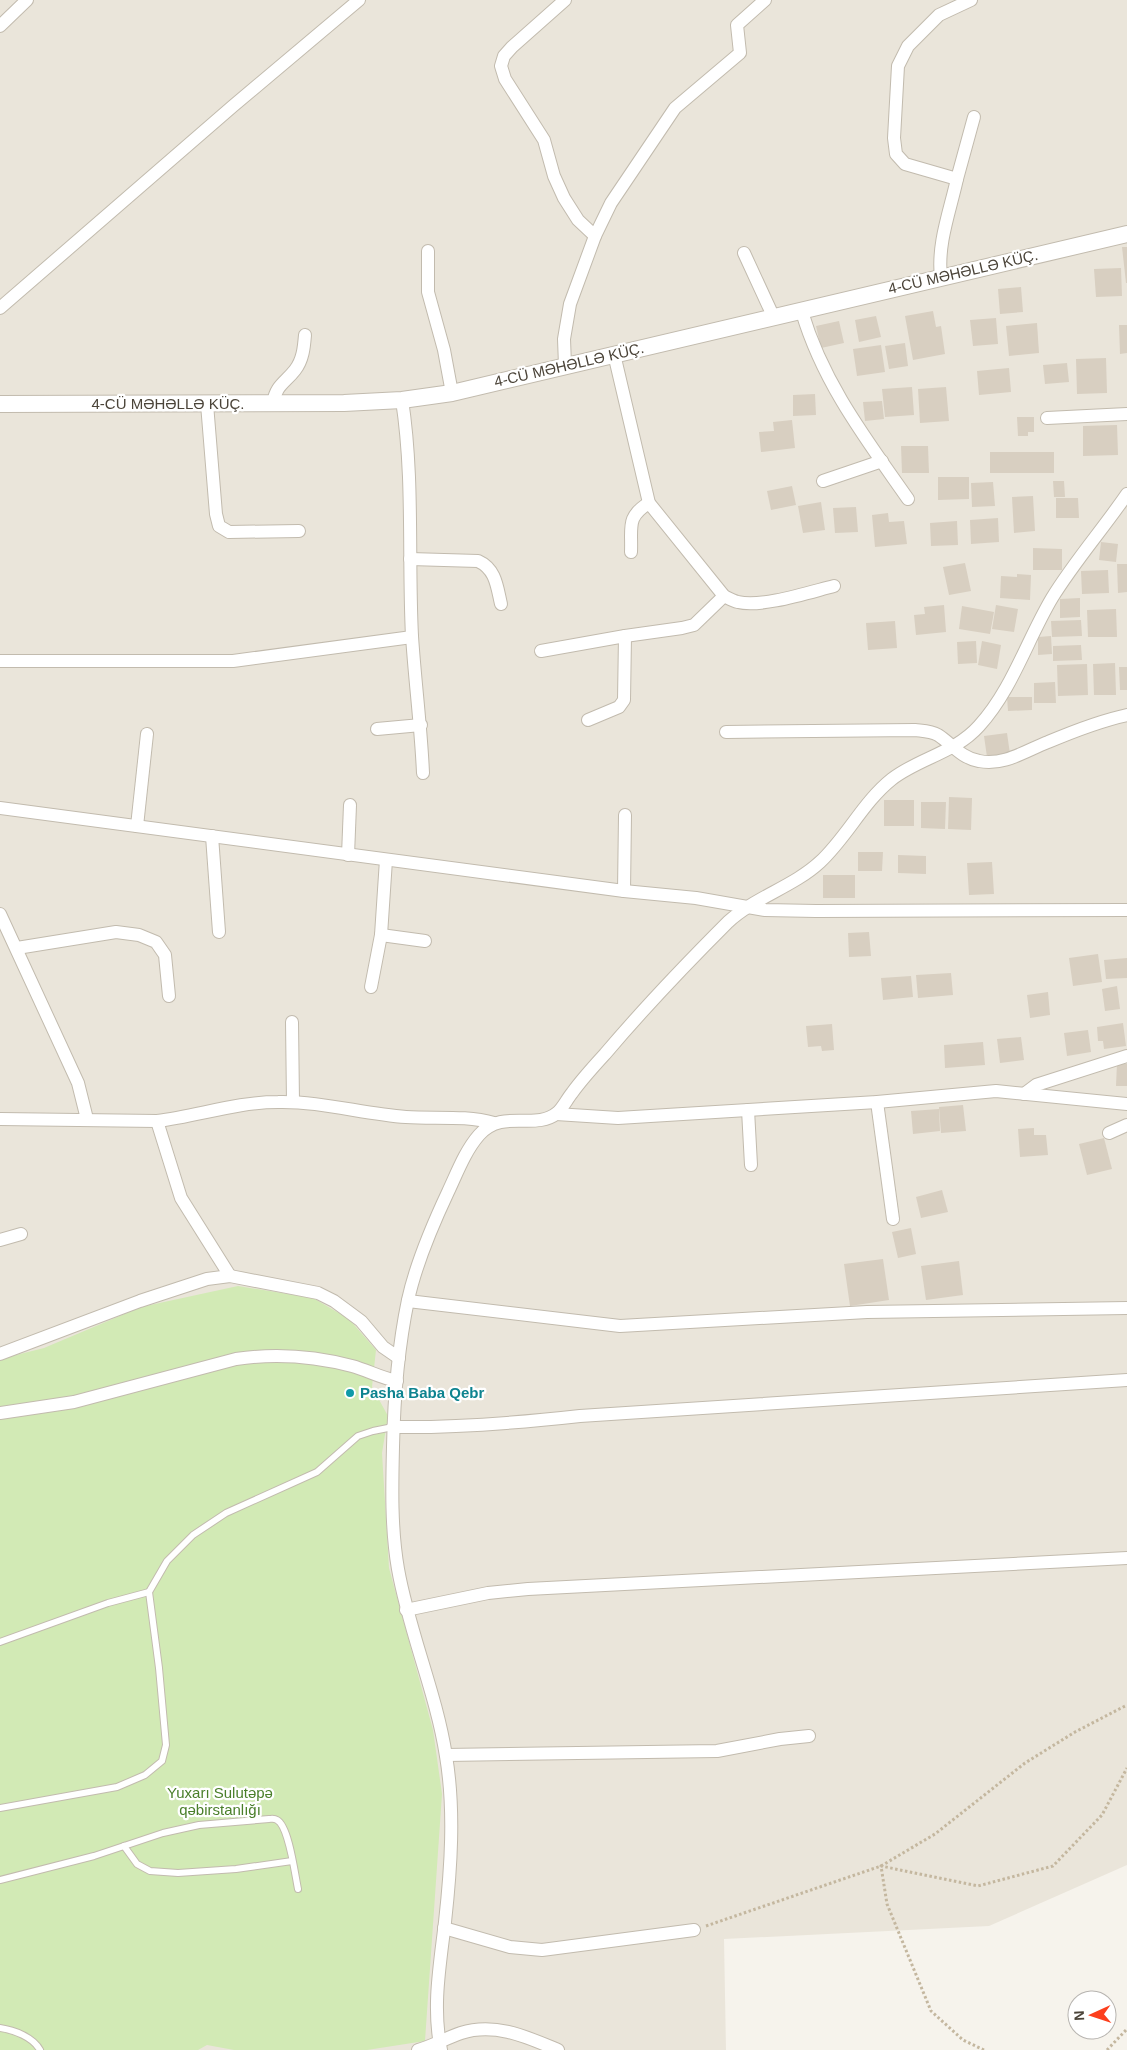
<svg xmlns="http://www.w3.org/2000/svg" width="1127" height="2050" viewBox="0 0 1127 2050" font-family="Helvetica,sans-serif">
	<style>
		.residential { fill: #eae5da }
		.green { fill: #d2eab5 }
		.building { fill: #d8cfc1 }
		.lines { fill: none; stroke-linecap: round; stroke-linejoin: round }
		.service-casing { stroke: #c2bbae; stroke-width: 8 }
		.minor-casing { stroke: #c2bbae; stroke-width: 14 }
		.tertiary-casing { stroke: #c2bbae; stroke-width: 18 }
		.path { stroke: #c4b79f; stroke-width: 3; stroke-dasharray: 2.5 2.5; stroke-linecap: butt }
		.service { stroke: #fff; stroke-width: 6 }
		.minor { stroke: #fff; stroke-width: 12 }
		.tertiary { stroke: #fff; stroke-width: 16 }
		.culture-dot { fill: #0f9aa8; stroke: #fff; stroke-width: 2 }
		.labels { text-anchor: middle; stroke-width: 4.5; stroke-linejoin: round; paint-order: stroke }
		.street-label { font-size: 15px; fill: #4b4439; stroke: #fff }
		.culture-label { font-size: 15px; font-weight: bold; fill: #0d838f; stroke: #fff; text-anchor: start }
		.park-label { font-size: 15px; fill: #4a7f2a; stroke: #fff }
	</style>
	<rect width="100%" height="100%" fill="#f6f3ec"/>
	<polygon class="residential" points="0,0 1127,0 1127,1865 989,1926 724,1939 726,2050 0,2050"/>
	<polygon class="green" points="238,1286 313,1298 349,1319 376,1350 372,1387 388,1416 382,1453 389,1568 433,1730 442,1794 425,2041 367,2050 234,2050 207,2045 198,2050 0,2050 0,1359 44,1348 141,1307"/>
	<g class="building">
		<polygon points="1122,247 1127,247 1127,283 1126,283"/>
		<polygon points="1121,268 1122,296 1096,297 1094,269"/>
		<polygon points="1021,287 1023,312 1000,314 998,289"/>
		<polygon points="933,311 936,327 941,326 945,354 913,360 905,316"/>
		<polygon points="876,316 881,337 859,342 855,320"/>
		<polygon points="996,318 998,344 973,346 970,320"/>
		<polygon points="839,321 844,343 821,348 816,326"/>
		<polygon points="1037,323 1039,353 1009,356 1006,326"/>
		<polygon points="1119,325 1127,325 1127,353 1120,354"/>
		<polygon points="905,343 908,366 889,369 885,346"/>
		<polygon points="881,345 885,372 857,376 853,349"/>
		<polygon points="1106,358 1107,393 1077,394 1076,359"/>
		<polygon points="1067,363 1069,382 1045,384 1043,365"/>
		<polygon points="1009,368 1011,392 979,395 977,371"/>
		<polygon points="912,387 914,415 885,417 882,389"/>
		<polygon points="946,387 949,421 920,423 918,389"/>
		<polygon points="815,394 816,415 793,416 793,395"/>
		<polygon points="882,401 884,419 865,421 863,402"/>
		<polygon points="1017,417 1034,417 1034,432 1028,432 1028,436 1018,436"/>
		<polygon points="792,420 795,448 761,452 759,432 774,431 773,422"/>
		<polygon points="1117,425 1118,455 1083,456 1083,426"/>
		<polygon points="901,446 928,446 929,473 902,473"/>
		<rect x="990" y="452" width="64" height="21"/>
		<polygon points="938,477 969,477 969,499 938,500"/>
		<polygon points="1053,481 1064,481 1065,497 1054,497"/>
		<polygon points="993,482 995,506 972,507 971,483"/>
		<polygon points="792,486 796,505 771,510 767,491"/>
		<polygon points="1033,496 1035,531 1014,533 1012,497"/>
		<polygon points="1056,498 1078,498 1079,518 1056,518"/>
		<polygon points="821,502 825,530 803,533 798,506"/>
		<polygon points="856,507 858,532 835,533 833,508"/>
		<polygon points="888,513 889,522 904,521 907,544 875,547 872,515"/>
		<polygon points="998,518 999,542 971,544 970,520"/>
		<polygon points="957,521 958,545 931,546 930,523"/>
		<polygon points="1101,542 1118,544 1116,562 1099,560"/>
		<polygon points="1033,548 1062,549 1062,570 1033,570"/>
		<polygon points="965,563 971,591 949,595 943,567"/>
		<polygon points="1117,564 1127,564 1127,592 1118,593"/>
		<polygon points="1108,570 1109,593 1082,594 1081,571"/>
		<polygon points="1017,574 1031,575 1030,600 1000,598 1001,576 1017,577"/>
		<polygon points="1080,598 1080,617 1060,618 1060,599"/>
		<polygon points="944,605 946,632 916,635 914,615 925,614 924,607"/>
		<polygon points="996,605 1018,609 1014,632 992,629"/>
		<polygon points="962,606 994,612 990,634 959,629"/>
		<polygon points="1116,609 1117,637 1088,637 1087,610"/>
		<polygon points="1081,620 1082,636 1052,637 1051,621"/>
		<polygon points="895,621 897,648 868,650 866,623"/>
		<polygon points="1051,636 1052,654 1038,655 1038,637"/>
		<polygon points="976,641 977,663 958,664 957,642"/>
		<polygon points="982,641 1001,645 997,669 978,665"/>
		<polygon points="1081,645 1082,660 1053,661 1053,646"/>
		<polygon points="1115,663 1116,695 1094,695 1093,664"/>
		<polygon points="1087,664 1088,695 1058,696 1057,665"/>
		<polygon points="1119,667 1127,667 1127,690 1120,690"/>
		<polygon points="1055,682 1056,703 1034,703 1034,683"/>
		<polygon points="1007,697 1032,697 1032,710 1008,711"/>
		<polygon points="1007,733 1010,754 987,757 984,736"/>
		<polygon points="949,797 972,798 971,830 948,829"/>
		<rect x="884" y="800" width="30" height="26"/>
		<polygon points="921,802 946,802 945,829 921,828"/>
		<polygon points="858,852 883,852 882,871 858,871"/>
		<polygon points="898,855 926,856 926,874 898,873"/>
		<polygon points="992,862 994,894 969,895 967,863"/>
		<rect x="823" y="875" width="32" height="23"/>
		<polygon points="869,932 871,956 849,957 848,933"/>
		<polygon points="1098,954 1102,982 1073,986 1069,958"/>
		<polygon points="1127,958 1127,978 1106,979 1104,960"/>
		<polygon points="951,973 953,995 918,998 916,975"/>
		<polygon points="911,976 913,997 883,1000 881,978"/>
		<polygon points="1117,986 1120,1009 1105,1011 1102,989"/>
		<polygon points="1048,992 1050,1015 1030,1018 1027,995"/>
		<polygon points="1123,1023 1126,1046 1104,1049 1103,1041 1098,1041 1097,1027"/>
		<polygon points="832,1024 834,1050 822,1051 821,1046 808,1047 806,1026"/>
		<polygon points="1088,1030 1091,1052 1067,1056 1064,1033"/>
		<polygon points="1021,1037 1024,1060 1000,1063 997,1039"/>
		<polygon points="983,1042 985,1065 945,1068 944,1045"/>
		<polygon points="1117,1063 1127,1064 1127,1086 1116,1086"/>
		<polygon points="963,1105 966,1131 941,1133 939,1107"/>
		<polygon points="939,1109 940,1131 913,1134 911,1111"/>
		<polygon points="1034,1128 1034,1135 1046,1135 1048,1155 1020,1157 1018,1129"/>
		<polygon points="1104,1138 1112,1169 1087,1175 1079,1144"/>
		<polygon points="942,1190 948,1212 921,1218 916,1197"/>
		<polygon points="911,1228 916,1254 898,1258 892,1232"/>
		<polygon points="883,1259 889,1300 850,1306 844,1264"/>
		<polygon points="959,1261 963,1295 926,1300 921,1266"/>
	</g>
	<g class="lines">
		<defs>
			<g id="service">
				<polyline points="0,1642 108,1603 149,1592"/>
				<polyline points="0,1808 117,1787 145,1775 162,1761 166,1745 159,1668 149,1592 167,1561 193,1535 226,1513 317,1472 358,1436 373,1431 393,1427"/>
				<polyline points="124,1846 137,1864 150,1871 178,1873 236,1869 292,1861"/>
				<path d="M0,1880L94,1856L163,1833L199,1825L269,1819C271,1819 274,1818 277,1820C289,1826 295,1875 298,1889"/>
				<path d="M0,2028C14,2030 33,2037 40,2050"/>
			</g>
			<g id="minor">
				<polyline points="565,0 512,47 504,56 501,66 505,79 544,140 554,176 564,198 578,220 595,236"/>
				<polyline points="0,26 27,0"/>
				<polyline points="957,179 974,117"/>
				<polyline points="428,251 428,292 444,350 452,393"/>
				<polyline points="744,253 774,318"/>
				<path d="M941,277C937,244 950,211 957,179L905,164L896,154L894,138L898,66L908,46L939,15L971,0"/>
				<polyline points="0,308 233,106 359,0"/>
				<path d="M802,312C823,383 866,439 908,499"/>
				<path d="M614,354L649,503L724,596C728,598 733,601 738,602C761,608 810,592 834,586"/>
				<polyline points="565,365 564,339 570,304 595,236 611,203 675,108 740,53 737,25 765,0"/>
				<path d="M402,400C414,478 408,557 412,636C415,682 421,727 423,773"/>
				<path d="M273,403C276,385 285,383 295,370C303,360 304,347 305,335"/>
				<polyline points="207,404 216,514 219,526 229,532 299,531"/>
				<polyline points="1047,418 1127,414"/>
				<polyline points="823,481 882,461"/>
				<path d="M631,552C632,527 626,517 649,503"/>
				<path d="M410,559L478,561C496,569 497,587 501,604"/>
				<polyline points="541,651 625,636 682,628 694,625 724,596"/>
				<polyline points="0,661 233,661 412,637"/>
				<polyline points="588,720 619,707 624,700 625,636"/>
				<polyline points="377,729 421,725"/>
				<path d="M726,732L915,730C923,731 931,731 938,735C952,744 961,758 979,761C1004,766 1025,751 1048,742C1074,731 1099,721 1127,715"/>
				<polyline points="0,808 624,891 696,898 765,910 816,911 1127,910"/>
				<polyline points="137,826 147,734"/>
				<polyline points="212,836 219,932"/>
				<polyline points="348,855 350,805"/>
				<polyline points="624,891 625,815"/>
				<polyline points="0,914 78,1083 87,1119"/>
				<polyline points="381,935 425,941"/>
				<polyline points="17,948 116,932 139,935 156,942 165,955 169,996"/>
				<polyline points="371,987 381,935 386,860"/>
				<polyline points="292,1022 293,1102"/>
				<polyline points="1024,1094 1036,1085 1127,1056"/>
				<polyline points="877,1102 893,1219"/>
				<polyline points="748,1110 751,1165"/>
				<polyline points="556,1114 618,1118 877,1102 996,1091 1127,1104"/>
				<path d="M0,1119L157,1121C198,1116 236,1102 278,1102C321,1101 363,1114 406,1117C435,1119 465,1115 494,1123"/>
				<polyline points="157,1121 181,1198 230,1276"/>
				<polyline points="1109,1133 1127,1125"/>
				<polyline points="0,1240 21,1234"/>
				<polyline points="408,1301 620,1326 867,1312 1127,1308"/>
				<polyline points="0,1354 140,1301 207,1279 230,1276 318,1293 334,1301 361,1321 383,1347 399,1358"/>
				<path d="M0,1413L74,1402L236,1359C276,1353 314,1356 352,1366C367,1370 381,1378 397,1381"/>
				<path d="M393,1427C457,1428 517,1423 580,1416L1127,1380"/>
				<polyline points="406,1610 488,1593 528,1589 1127,1558"/>
				<polyline points="446,1755 717,1751 780,1739 809,1736"/>
				<polyline points="444,1928 510,1947 542,1950 694,1930"/>
				<path d="M418,2050C433,2046 446,2038 461,2033C495,2022 527,2037 558,2050"/>
				<path d="M441,2050C432,2007 440,1965 445,1922C451,1868 455,1810 446,1756C436,1692 409,1632 398,1569C391,1529 392,1487 393,1447C394,1398 398,1348 408,1300C416,1263 432,1226 448,1192C457,1173 465,1151 479,1135C503,1108 535,1131 557,1113C563,1108 567,1099 572,1093C582,1079 594,1066 605,1054C644,1008 686,964 728,922C755,897 793,887 820,862C847,837 863,802 892,779C919,758 955,753 979,726C1012,690 1027,640 1052,598C1074,562 1103,529 1127,494"/>
			</g>
			<polyline id="tertiary" points="0,404 344,403 402,400 452,393 1127,234"/>
		</defs>
		<use href="#service" class="service-casing"/>
		<use href="#minor" class="minor-casing"/>
		<use href="#tertiary" class="tertiary-casing"/>
		<g class="path">
			<polyline points="706,1926 881,1866 935,1834 1025,1763 1075,1732 1127,1705"/>
			<polyline points="984,2050 963,2040 931,2011 887,1904 881,1866 978,1886 1053,1866 1102,1815 1127,1768"/>
			<polyline points="1107,2050 1127,2029"/>
		</g>
		<use href="#service" class="service"/>
		<use href="#minor" class="minor"/>
		<use href="#tertiary" class="tertiary"/>
	</g>
	<circle class="culture-dot" cx="350" cy="1393" r="5"/>
	<g class="labels">
		<g class="street-label">
			<text transform="translate(963 272) rotate(-13)" y="5">4-CÜ MƏHƏLLƏ KÜÇ.</text>
			<text transform="translate(569 365) rotate(-13)" y="5">4-CÜ MƏHƏLLƏ KÜÇ.</text>
			<text x="168" y="409">4-CÜ MƏHƏLLƏ KÜÇ.</text>
		</g>
		<g class="culture-label">
			<text x="360" y="1398">Pasha Baba Qebr</text>
		</g>
		<g class="park-label">
			<text x="220" y="1798">Yuxarı Sulutəpə<tspan x="220" dy="17">qəbirstanlığı</tspan></text>
		</g>
	</g>
	<g transform="translate(1092 2015) rotate(267)"><circle r="24" fill="#ffffff" stroke="#b7b4b0"/>
	<path d="M0-4L9 19L0 12L-9 19Z" fill="#fc3f1d"/>
	<text y="-8" font-size="14" font-weight="bold" text-anchor="middle" fill="#4b4439">N</text>
	</g>
</svg>
